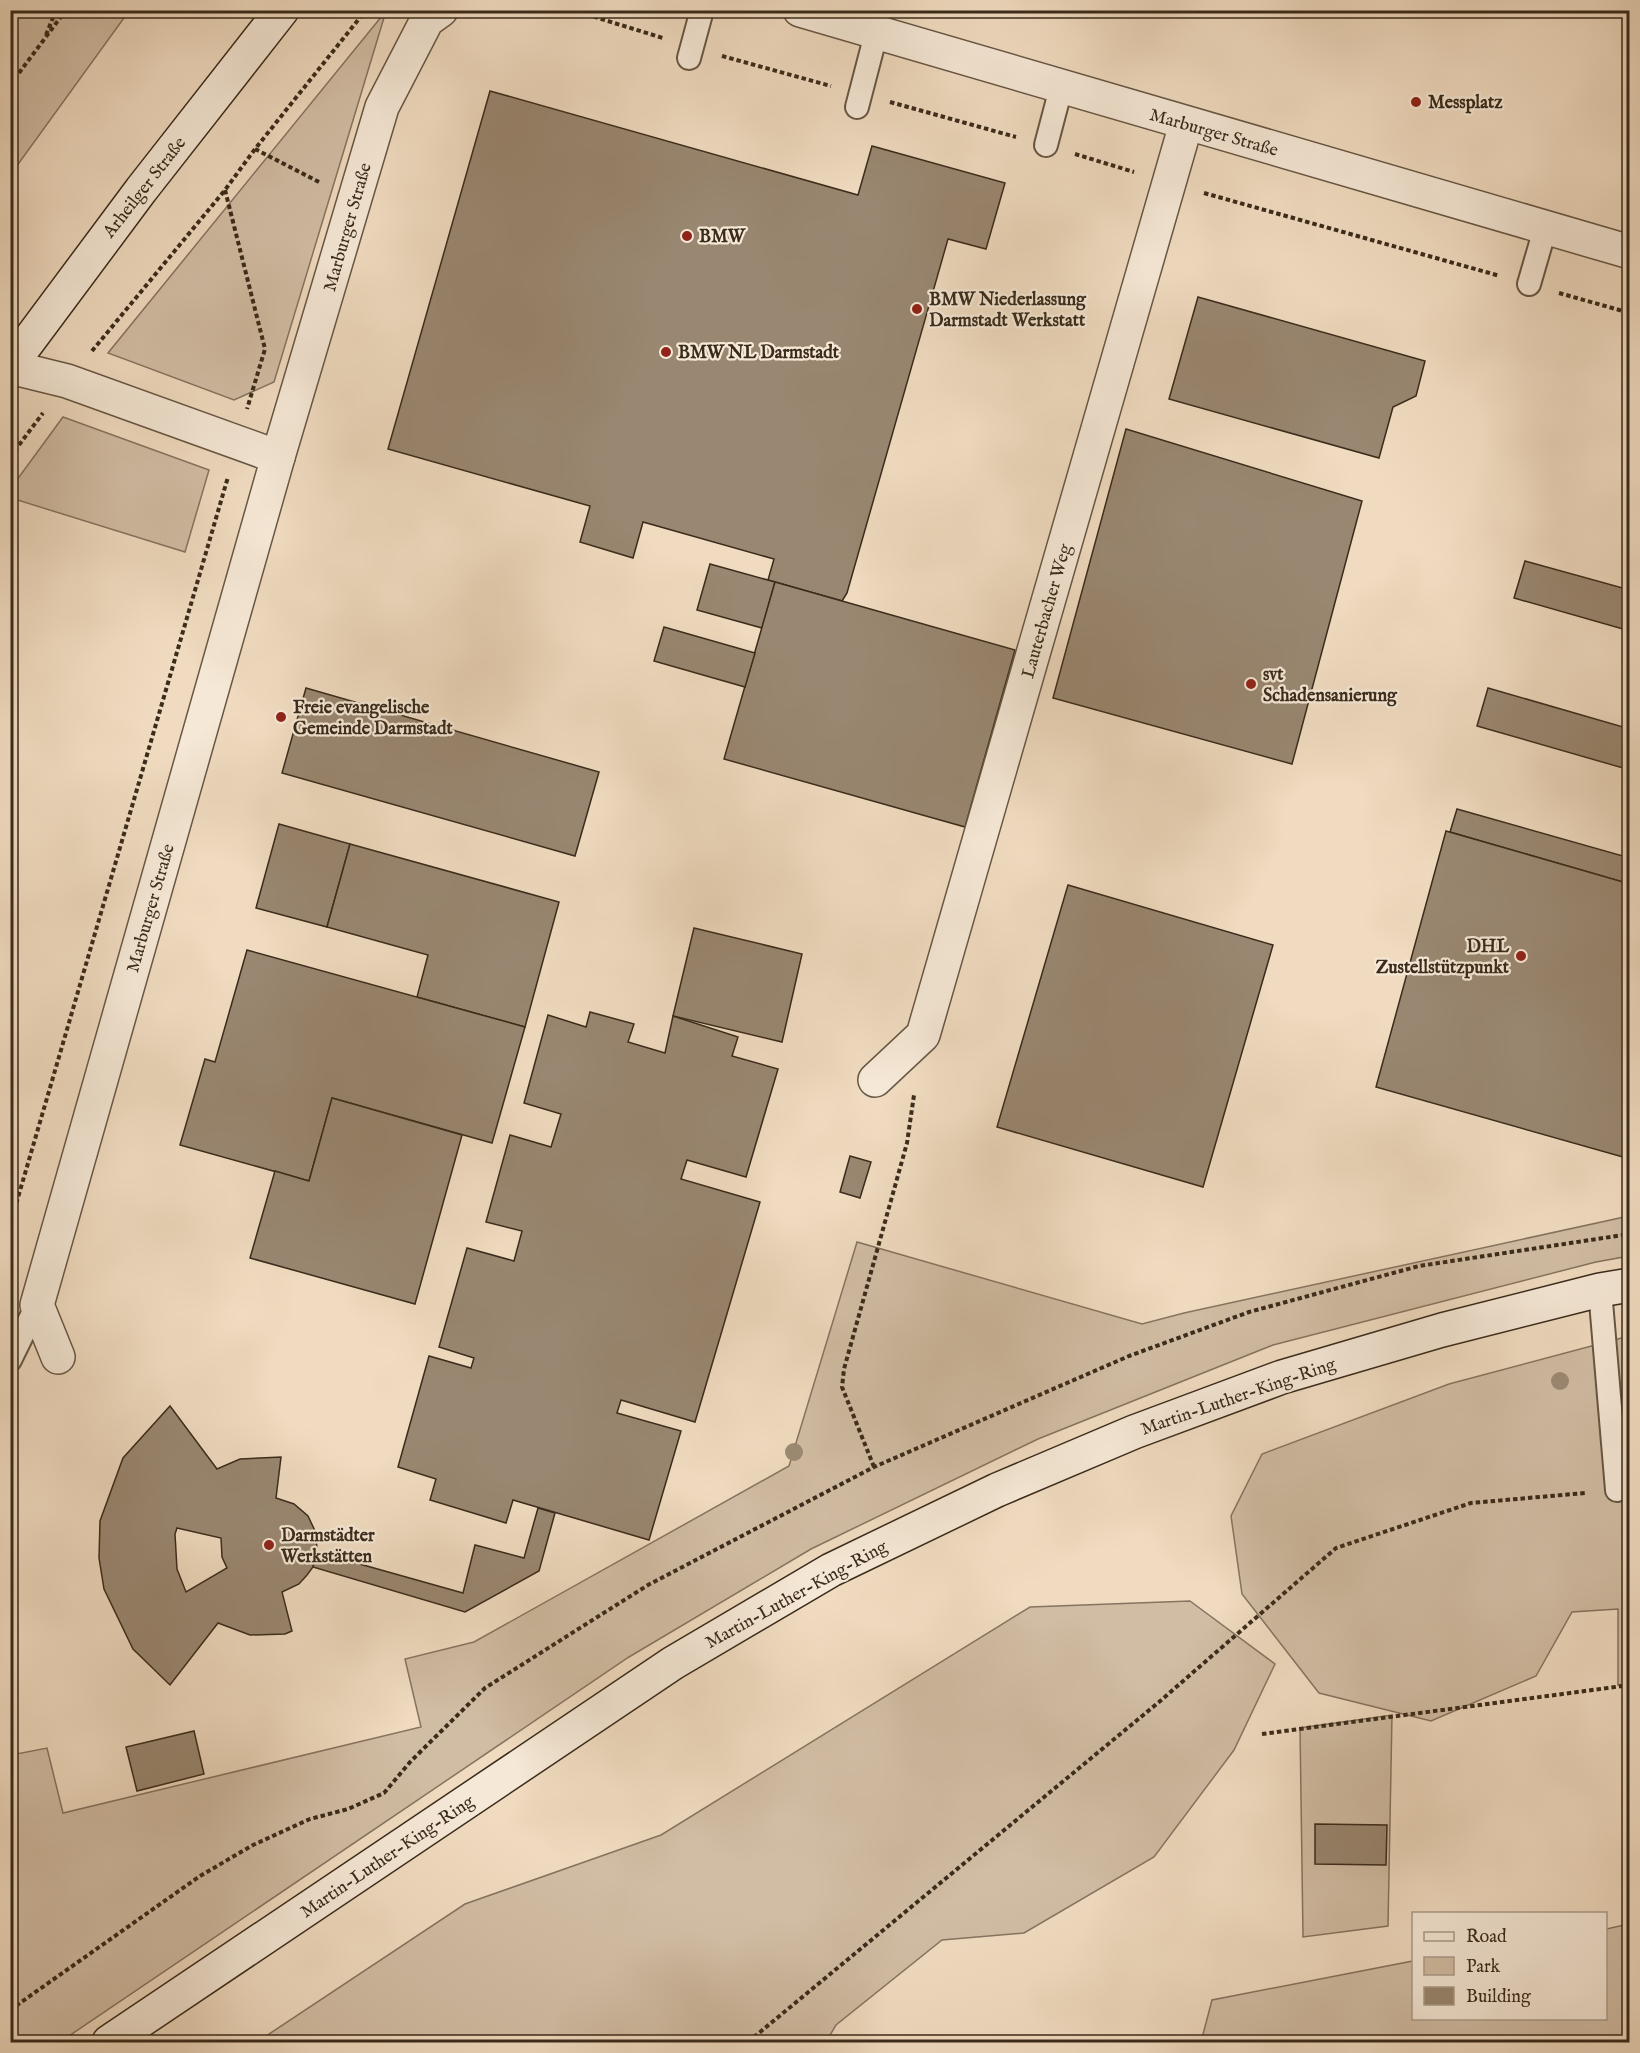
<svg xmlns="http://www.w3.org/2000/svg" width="1640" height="2053" viewBox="0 0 1640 2053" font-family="'IM FELL English',serif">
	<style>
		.green { fill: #d1bda4; stroke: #867460; stroke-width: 1.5 }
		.building { fill: #998771; stroke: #3a2b1b; stroke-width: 1.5; fill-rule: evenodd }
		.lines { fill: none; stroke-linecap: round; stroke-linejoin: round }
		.lane-casing { stroke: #685744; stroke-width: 26 }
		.street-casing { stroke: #685744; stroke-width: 36 }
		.secondary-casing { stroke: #3a2b1b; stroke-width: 36 }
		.path { stroke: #3a2b1b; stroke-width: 4; stroke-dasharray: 4.5 3; stroke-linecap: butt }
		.lane { stroke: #f5e8d6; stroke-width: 22 }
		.street { stroke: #f5e8d6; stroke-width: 33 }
		.secondary { stroke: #f5e8d6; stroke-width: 33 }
		.tree { fill: #9c8a74 }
		.poi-dot { fill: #8f2418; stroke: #f5e8d6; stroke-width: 2 }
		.labels { text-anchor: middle; stroke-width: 4.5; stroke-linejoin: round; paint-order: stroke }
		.poi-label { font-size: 18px; font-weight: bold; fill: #3a2b1b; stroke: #f5e8d6; text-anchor: start }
		.street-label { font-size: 18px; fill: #3a2b1b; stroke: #f5e8d6 }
	</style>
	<rect width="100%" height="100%" fill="#f0dbc0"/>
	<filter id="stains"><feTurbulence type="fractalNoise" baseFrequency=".00333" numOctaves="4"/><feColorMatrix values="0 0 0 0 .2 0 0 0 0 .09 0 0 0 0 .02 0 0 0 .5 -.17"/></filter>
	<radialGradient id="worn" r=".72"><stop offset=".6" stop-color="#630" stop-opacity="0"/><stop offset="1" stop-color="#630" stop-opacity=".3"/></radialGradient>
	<g class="green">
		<polygon points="11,10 129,11 11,174 10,11"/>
		<polygon points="386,11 274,382 234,400 108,353"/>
		<polygon points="63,417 209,470 185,552 11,498 11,488"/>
		<polygon points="1629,1216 1629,1256 1596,1262 1273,1345 1038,1439 811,1549 629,1657 60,2042 11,2042 11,1755 47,1748 63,1813 421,1727 405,1659 474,1642 789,1466 857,1242 1142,1324 1184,1313"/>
		<polygon points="1629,1336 1629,1684 1618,1685 1618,1609 1572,1612 1536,1676 1431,1721 1319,1693 1242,1594 1231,1516 1262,1454 1449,1384"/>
		<polygon points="1190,1601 1275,1664 1234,1750 1154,1857 1024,1933 942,1940 836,2025 826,2042 257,2042 465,1904 661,1835 1030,1607"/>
		<polygon points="1392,1715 1388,1926 1303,1937 1300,1728"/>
		<polygon points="1629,1924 1629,2042 1201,2042 1212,2000 1413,1961 1414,2018 1606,2018 1606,1929"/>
	</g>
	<g class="building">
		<polygon points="490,91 858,195 872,146 1005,183 986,249 948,239 847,593 842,601 768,580 774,559 643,522 633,558 580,542 590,506 388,449"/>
		<polygon points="1198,297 1425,361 1416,396 1393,407 1379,458 1169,399"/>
		<polygon points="1126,429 1362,501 1292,764 1053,698"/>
		<polygon points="1525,561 1630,590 1630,631 1514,598"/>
		<polygon points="710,564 775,582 762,628 697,610"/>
		<polygon points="775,582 1015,650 965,827 724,759"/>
		<polygon points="664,627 755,653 745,687 654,661"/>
		<polygon points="306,688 599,772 575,856 282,773"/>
		<polygon points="1488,688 1630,729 1630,770 1477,726"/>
		<polygon points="1457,809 1630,858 1630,884 1450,832"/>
		<polygon points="279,824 350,844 327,927 256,908"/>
		<polygon points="1446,831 1630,884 1630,1159 1376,1087"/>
		<polygon points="350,844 559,902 525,1027 417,997 428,955 327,927"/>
		<polygon points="1068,885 1273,945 1203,1187 997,1127"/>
		<polygon points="694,928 802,954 782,1042 673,1016"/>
		<polygon points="247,950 525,1027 492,1143 332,1098 309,1181 180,1145 205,1059 215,1062"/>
		<polygon points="590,1012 634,1024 628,1042 665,1053 673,1016 738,1037 732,1056 778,1069 746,1177 687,1160 681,1179 760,1202 695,1422 621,1400 617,1413 681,1431 649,1540 513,1500 506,1523 430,1500 436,1479 398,1467 429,1356 471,1368 474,1358 439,1347 467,1248 514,1261 522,1231 486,1222 510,1135 551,1147 561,1114 524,1103 548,1015 586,1027"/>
		<polygon points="332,1098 462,1135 415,1304 250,1258 275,1171 309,1181"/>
		<polygon points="850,1156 871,1162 860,1198 840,1192"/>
		<path d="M170,1406L217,1469L240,1459L281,1457L276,1498L294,1504L308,1516L316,1533L317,1552L313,1567L307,1575L299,1584L282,1592L292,1631L285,1634L250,1635L218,1623L170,1685L133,1649L104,1589L99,1558L100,1521L123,1458ZM177,1528L221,1538L222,1557L227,1568L186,1592L177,1569L175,1534Z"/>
		<polygon points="538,1508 555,1513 539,1571 465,1612 313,1567 317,1552 463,1593 475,1545 524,1558"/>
		<polygon points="194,1731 204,1774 137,1791 126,1747"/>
		<polygon points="1315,1824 1387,1825 1386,1865 1315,1864"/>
	</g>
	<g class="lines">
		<defs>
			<g id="lane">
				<polyline points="689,58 702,10"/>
				<polyline points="857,107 876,34"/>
				<polyline points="1046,145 1061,88"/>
				<polyline points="1529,284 1545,229"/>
				<polyline points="1600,1290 1617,1490"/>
				<polyline points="10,1360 37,1305"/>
			</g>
			<g id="street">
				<polyline points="800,10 1630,252"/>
				<polyline points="10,367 67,381 278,457"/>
				<polyline points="875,1080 923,1035 1186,124"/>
				<polyline points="58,1357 37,1305 278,457 382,107 427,20 441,10"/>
			</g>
			<g id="secondary">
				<polyline points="10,366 141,190 282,10"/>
				<polyline points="109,2042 673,1663 831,1570 997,1490 1134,1432 1282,1377 1442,1330 1600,1290 1630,1285"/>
			</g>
		</defs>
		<use href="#lane" class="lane-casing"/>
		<use href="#street" class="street-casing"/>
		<use href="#secondary" class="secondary-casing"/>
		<g class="path">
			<polyline points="572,10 663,38"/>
			<polyline points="46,35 56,10"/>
			<polyline points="722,56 831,86"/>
			<polyline points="10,85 66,10"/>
			<polyline points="890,102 1016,137"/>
			<polyline points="255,149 321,183"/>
			<polyline points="1075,154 1134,172"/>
			<polyline points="225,190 265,349 247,409"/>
			<polyline points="1204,193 1500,276"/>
			<polyline points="1559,293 1630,313"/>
			<polyline points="92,351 225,190 255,149 366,10"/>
			<polyline points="10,457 43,413"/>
			<polyline points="10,1225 228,477"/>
			<polyline points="874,1467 842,1387 844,1369 907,1143 914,1095"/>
			<polyline points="1262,1734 1630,1685"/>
			<polyline points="10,2010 200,1876 253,1845 310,1819 348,1809 384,1793 411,1761 485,1688 648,1585 874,1467 1129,1356 1249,1312 1419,1266 1630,1234"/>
			<polyline points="748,2042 1159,1702 1336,1548 1471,1503 1585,1493"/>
		</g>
		<use href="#lane" class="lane"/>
		<use href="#street" class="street"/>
		<use href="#secondary" class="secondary"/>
	</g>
	<g class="tree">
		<circle cx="1560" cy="1381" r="9"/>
		<circle cx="794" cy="1452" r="9"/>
	</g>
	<g class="poi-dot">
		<circle cx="1416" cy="102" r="6"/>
		<circle cx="687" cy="236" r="6"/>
		<circle cx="917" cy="309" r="6"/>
		<circle cx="666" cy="352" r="6"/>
		<circle cx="1251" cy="684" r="6"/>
		<circle cx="281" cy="717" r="6"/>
		<circle cx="1521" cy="956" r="6"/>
		<circle cx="269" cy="1545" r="6"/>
	</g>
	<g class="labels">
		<g class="poi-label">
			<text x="1428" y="108">Messplatz</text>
			<text x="699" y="242">BMW</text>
			<text x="929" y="305">BMW Niederlassung<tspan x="929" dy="21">Darmstadt Werkstatt</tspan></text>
			<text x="678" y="358">BMW NL Darmstadt</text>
			<text x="1263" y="680">svt<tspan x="1263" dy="21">Schadensanierung</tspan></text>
			<text x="293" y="713">Freie evangelische<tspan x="293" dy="21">Gemeinde Darmstadt</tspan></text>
			<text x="1509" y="952" text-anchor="end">DHL<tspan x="1509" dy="21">Zustellstützpunkt</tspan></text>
			<text x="281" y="1541">Darmstädter<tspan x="281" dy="21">Werkstätten</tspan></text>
		</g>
		<g class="street-label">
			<text transform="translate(1214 132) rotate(16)" y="6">Marburger Straße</text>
			<text transform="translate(144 187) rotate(-52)" y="6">Arheilger Straße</text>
			<text transform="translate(347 227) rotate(-74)" y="6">Marburger Straße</text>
			<text transform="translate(1046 611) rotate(-74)" y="6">Lauterbacher Weg</text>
			<text transform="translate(150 908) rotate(-74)" y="6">Marburger Straße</text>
			<text transform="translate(1238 1396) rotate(-19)" y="6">Martin-Luther-King-Ring</text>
			<text transform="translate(796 1594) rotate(-29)" y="6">Martin-Luther-King-Ring</text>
			<text transform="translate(387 1856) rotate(-34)" y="6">Martin-Luther-King-Ring</text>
		</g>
	</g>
	<rect width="1640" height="2053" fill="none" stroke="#f0dbc0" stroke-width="36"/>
	<rect x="12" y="12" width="1616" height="2029" fill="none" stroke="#3a2b1b" stroke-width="3"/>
	<rect x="18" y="18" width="1604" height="2017" fill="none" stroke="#3a2b1b" stroke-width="1.5"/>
	<rect x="1412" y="1912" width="195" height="108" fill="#f5e8d6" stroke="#aa9c8b" stroke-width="1.5"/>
	<rect x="1424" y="1932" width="30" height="9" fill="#f5e8d6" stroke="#aa9c8b" stroke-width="1.5"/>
	<text x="1466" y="1942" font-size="18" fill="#3a2b1b">Road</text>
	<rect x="1424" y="1957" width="30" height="18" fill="#d1bda4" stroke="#aa9c8b" stroke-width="1.5"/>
	<text x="1466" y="1972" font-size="18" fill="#3a2b1b">Park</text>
	<rect x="1424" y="1987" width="30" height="18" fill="#998771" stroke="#aa9c8b" stroke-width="1.5"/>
	<text x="1466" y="2002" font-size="18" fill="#3a2b1b">Building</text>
	<rect width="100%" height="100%" filter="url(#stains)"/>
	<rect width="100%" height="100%" fill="url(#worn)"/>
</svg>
